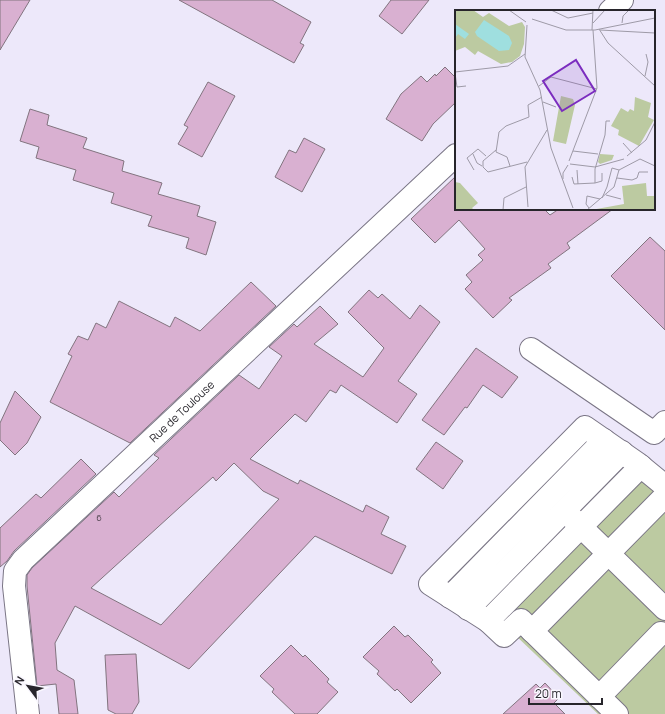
<svg xmlns="http://www.w3.org/2000/svg" width="665" height="714" viewBox="0 0 665 714" font-family="Manrope,sans-serif">
	<style>
		.green { fill: #bccaa1 }
		.building { fill: #d9b0d1; stroke: #82747f; fill-rule: evenodd }
		.lines { fill: none; stroke-linecap: round; stroke-linejoin: round }
		.minor-casing { stroke: #7a7585; stroke-width: 24 }
		.minor { stroke: #fff; stroke-width: 22 }
		.labels { text-anchor: middle; stroke-width: 3.5; stroke-linejoin: round; paint-order: stroke }
		.number-label { font-size: 9px; fill: #544854 }
		.street-label { font-size: 11px; fill: #27252b; stroke: #f9f7fe }
		.inset-road { fill: none; stroke: #9e9aa7; stroke-width: 1 }
		.view { fill: #7b2cbf; fill-opacity: 0.15; stroke: #7b2cbf; stroke-width: 2 }
		.inset-edge { fill: none; stroke: #27252b; stroke-width: 2 }
	</style>
	<rect width="100%" height="100%" fill="#ede8fa"/>
	<polygon class="green" points="585,422 662,474 665,471 665,714 598,714 513,633 425,585"/>
	<g class="building">
		<polygon points="0,0 30,0 0,50"/>
		<polygon points="179,0 272,0 311,22 300,43 304,45 294,63"/>
		<polygon points="391,0 429,0 402,34 379,16"/>
		<polygon points="445,67 456,78 456,102 433,124 422,141 386,119 401,94 421,76 427,82 435,74 436,76"/>
		<polygon points="208,82 235,96 202,157 178,144 188,127 184,125"/>
		<polygon points="30,109 49,115 47,125 87,138 83,148 124,161 122,171 162,183 158,194 200,206 197,216 216,222 206,255 186,248 189,238 148,226 152,216 111,203 114,193 73,180 76,170 36,158 39,147 20,141"/>
		<polygon points="304,138 325,149 302,192 275,177 289,150 296,153"/>
		<polygon points="456,176 456,209 544,209 550,215 559,209 613,209 567,243 570,248 548,264 551,268 509,298 512,300 493,318 465,289 472,282 466,275 483,260 478,255 485,249 459,220 435,243 411,219"/>
		<polygon points="650,237 665,251 665,330 611,276"/>
		<polygon points="251,282 276,306 130,443 50,402 72,356 68,354 78,336 88,340 96,323 106,328 119,301 170,327 175,317 200,331"/>
		<path d="M369,290L378,298L382,294L410,319L420,305L440,322L398,381L417,394L397,423L341,385L336,393L330,390L306,422L295,414L250,459L298,484L300,480L363,512L366,505L389,517L381,534L406,546L392,574L315,536L189,669L75,606L55,643L57,670L74,680L78,714H59L56,684L37,686L27,586V575L32,568L114,492L119,497L159,458L154,455L239,375L259,389L282,356L269,347L294,324L297,327L320,306L338,324L314,344L363,377L384,348L348,312ZM234,463L263,491L279,499L161,625L91,588L213,477L216,481Z"/>
		<polygon points="476,348 518,377 502,398 483,385 467,408 465,407 444,435 422,420"/>
		<polygon points="15,391 41,417 27,443 15,455 0,440 0,423"/>
		<polygon points="436,442 463,461 443,489 416,469"/>
		<polygon points="81,459 96,474 14,551 7,561 0,567 0,528 36,494 41,498"/>
		<polygon points="394,626 405,637 408,635 433,660 431,662 441,673 411,703 397,689 395,691 377,674 379,671 363,657"/>
		<polygon points="291,645 303,657 305,655 329,679 327,682 338,692 317,714 295,714 272,692 274,689 260,676"/>
		<polygon points="136,654 139,702 132,714 116,714 108,710 105,655"/>
		<polygon points="545,683 559,698 554,703 565,714 503,714 536,684 540,688"/>
	</g>
	<g class="lines">
		<defs>
			<g id="minor">
				<polyline points="610,11 622,0"/>
				<polyline points="531,349 654,433 665,422"/>
				<polyline points="571,517 665,609"/>
				<polyline points="450,597 604,440"/>
				<polyline points="468,609 622,452"/>
				<polyline points="488,621 641,466"/>
				<polyline points="532,631 521,620 504,636 488,621 430,584 585,427 637,463 665,486"/>
				<polyline points="599,697 661,633"/>
				<path id="s1" d="M28,714L14,586L15,571L23,560L456,155"/>
				<polyline points="617,714 532,631 665,496"/>
			</g>
		</defs>
		<use href="#minor" class="minor-casing"/>
		<use href="#minor" class="minor"/>
	</g>
	<g class="labels">
		<g class="number-label">
			<text x="99" y="521">6</text>
		</g>
		<g class="street-label">
			<text dy="4" stroke="none"><textPath href="#s1" startOffset="375">Rue de Toulouse</textPath></text>
		</g>
	</g>
	<g transform="translate(455 10)">
		<rect width="200" height="200" fill="#ede8fa"/>
		<path d="M0,0H18L28,7L34,3L54,16L67,12L70,17L69,34L65,46L57,52L46,54L23,41L20,45L10,37L0,41ZM106,86L118,89L120,95L111,134L98,131ZM180,87L196,93L193,107L199,110L184,136L163,125L164,120L156,116L166,98L173,102L175,99L179,101ZM145,144L159,145L157,150L145,154L143,152ZM0,172L5,173L23,193L17,198L19,200H0ZM191,173L192,186H200V200H136L169,194L167,176Z" fill="#bccaa1"/>
		<path d="M29,10L54,26L57,33L54,40L44,41L22,26L20,22ZM0,14L14,24L10,29L3,24L0,28Z" fill="#9fdfdf"/>
		<path class="inset-road" d="M54,0L71,12M96,0L113,8L138,3M77,9L111,20H140L200,8M138,13L150,0M167,13L168,6L174,0M72,15L70,47L85,80L96,138L118,198M144,19L153,33L200,76M137,20L138,0M145,20L200,23M0,62L53,56L70,44M0,63L2,77L11,76M190,66L193,52L191,44M84,76L96,67L142,79M88,92L101,97M168,133L177,143M41,140L28,151V157L33,162L72,152M118,141L143,144M18,144L22,153L27,156M172,146L191,130L200,112M114,151L142,78L138,20M115,154L140,157L169,149M55,156L52,147L41,142L44,122L51,116L74,107L73,95L87,87M19,160L12,148L23,139L31,146M122,160L123,174M164,160L185,149L200,156M117,167L119,174L140,173V159L150,125L151,111H155M162,168L177,170L182,168L184,162H193M108,169V163L113,155M140,173L147,171V163M152,177L157,158L164,160M159,177L164,160M151,185L166,189M147,188L152,177M73,197L70,157L92,120M134,198L131,194L132,186L145,189M48,200L49,188L71,177M132,200L159,177"/>
		<path class="view" d="M121,50L140,81L107,101L88,71Z"/>
		<rect width="200" height="200" class="inset-edge"/>
	</g>
	<g transform="translate(28 686) rotate(302)" stroke="#f9f7fe" stroke-width="3" paint-order="stroke">
	<path d="M0-3L7 15L0 10L-7 15Z" fill="#27252b"/>
	<text y="-6" font-size="11" font-weight="bold" text-anchor="middle" fill="#27252b">N</text>
	</g>
	<path d="M529 698v6h73v-6" fill="none" stroke="#27252b" stroke-width="2"/>
	<text x="535" y="698" font-size="12" fill="#27252b" stroke="#f9f7fe" stroke-width="3" paint-order="stroke">20 m</text>
</svg>
